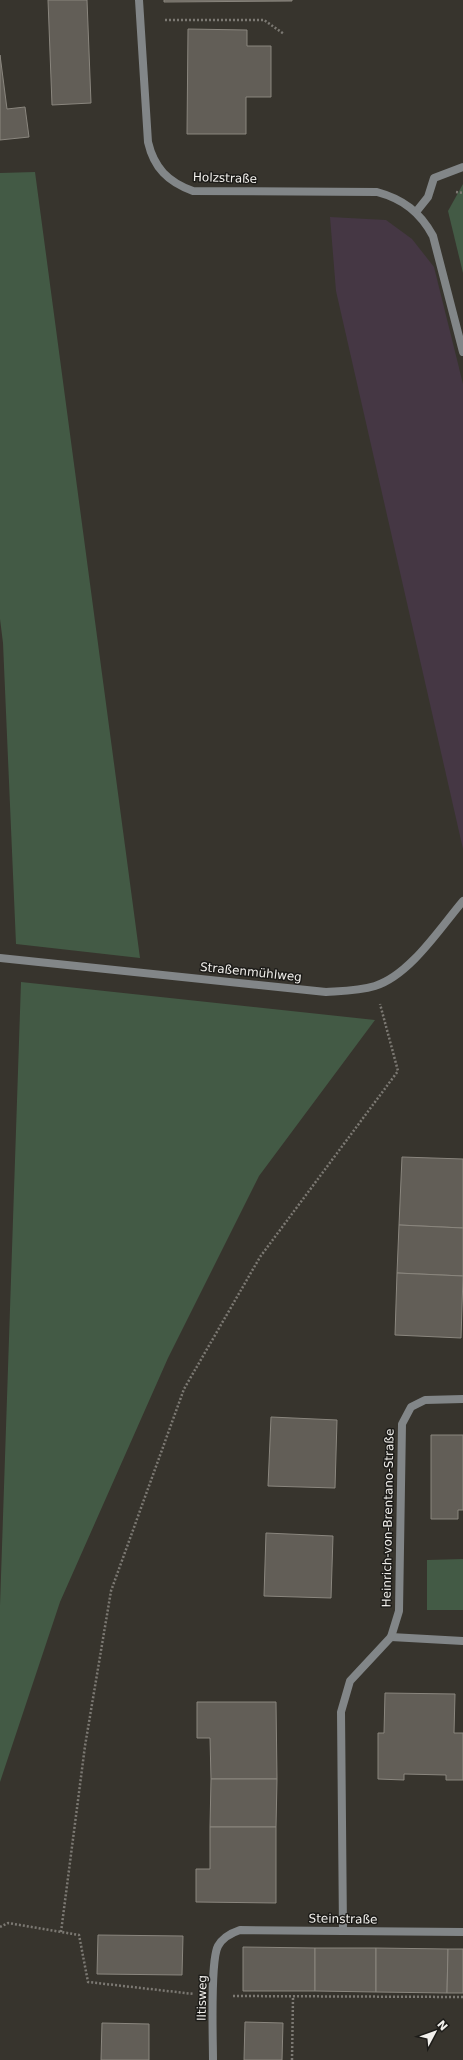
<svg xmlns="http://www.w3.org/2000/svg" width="463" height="2060" viewBox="0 0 463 2060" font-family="'DejaVu Sans',sans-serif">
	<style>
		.industrial { fill: #453744 }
		.green { fill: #435a45 }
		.building { fill: #625e57; stroke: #8a867e }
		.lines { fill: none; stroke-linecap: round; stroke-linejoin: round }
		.path { stroke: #7c7973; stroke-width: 2.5; stroke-dasharray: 2 2; stroke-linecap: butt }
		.minor { stroke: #828688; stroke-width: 8 }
		.tertiary { stroke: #828688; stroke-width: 8 }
		.labels { text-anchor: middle; stroke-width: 3; stroke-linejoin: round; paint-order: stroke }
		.street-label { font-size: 12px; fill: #f2f0ec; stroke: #1d1c19 }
	</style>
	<rect width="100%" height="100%" fill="#37342d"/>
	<polygon class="industrial" points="330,217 386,220 412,239 434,267 463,384 463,849 336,291"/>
	<g class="green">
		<polygon points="35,172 140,958 16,944 3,643 0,619 0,173"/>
		<polygon points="463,184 463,273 448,211"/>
		<polygon points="21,982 375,1020 259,1176 168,1358 60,1602 0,1782 0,1606"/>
		<polygon points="463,1559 463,1610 427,1610 427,1560"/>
	</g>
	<g class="building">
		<polygon points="48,0 87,0 91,103 52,105"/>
		<polygon points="164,0 292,0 292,1 164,2"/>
		<polygon points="188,29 247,30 247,46 271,46 271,97 246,97 246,134 187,134"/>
		<polygon points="0,55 7,109 25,107 29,137 0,140"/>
		<polygon points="402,1157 463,1159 463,1228 399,1225"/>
		<polygon points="399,1225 463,1228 463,1276 397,1273"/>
		<polygon points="397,1273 463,1276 461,1338 395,1335"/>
		<polygon points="271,1417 337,1420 335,1488 268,1486"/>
		<polygon points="431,1435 463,1435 463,1510 458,1510 458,1519 431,1519"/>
		<polygon points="266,1533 333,1536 331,1598 264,1596"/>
		<polygon points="385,1693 455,1694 454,1733 463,1733 463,1780 446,1780 446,1775 404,1774 404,1780 378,1779 378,1733 384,1733"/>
		<polygon points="197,1702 276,1702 277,1779 211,1779 210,1738 197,1738"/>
		<polygon points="211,1779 277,1779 276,1827 210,1827"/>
		<polygon points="210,1827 276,1827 276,1903 196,1902 196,1869 210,1869"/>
		<polygon points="98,1935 183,1936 182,1975 97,1974"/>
		<polygon points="243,1947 315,1948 315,1991 243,1991"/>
		<polygon points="315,1948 376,1948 376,1992 315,1991"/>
		<polygon points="376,1948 448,1949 447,1993 376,1992"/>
		<polygon points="448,1949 463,1949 463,1993 447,1993"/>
		<polygon points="245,2022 283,2023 282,2060 244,2060"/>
		<polygon points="102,2023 149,2024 149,2060 101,2060"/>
	</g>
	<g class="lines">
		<g class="path">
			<polyline points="165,20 264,20 284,34"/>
			<polyline points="456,192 463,193"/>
			<polyline points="0,1927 8,1923 79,1935 88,1982 194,1994"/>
			<polyline points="61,1932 85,1746 111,1591 184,1389 260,1257 398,1071 380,1004"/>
			<polyline points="233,1996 463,1997"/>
			<polyline points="292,2060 293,1997"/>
		</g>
		<g class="minor">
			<polyline points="416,212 428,197 434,178 463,167"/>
			<path d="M0,958L326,992C342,991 359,991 375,986C410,975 440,928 463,901"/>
			<polyline points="391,1637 463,1641"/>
			<polyline points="343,1931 341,1712 350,1681 391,1637 399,1611 402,1424 411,1407 425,1400 463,1399"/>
			<path d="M213,2060C213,2039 210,1961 218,1946C223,1937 231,1933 240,1930L463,1932"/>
		</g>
		<path class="tertiary" d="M139,0L148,142C154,168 168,182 193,191L377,192C403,199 420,212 433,236L463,352"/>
	</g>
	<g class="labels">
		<g class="street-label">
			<text transform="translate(225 178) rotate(2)" y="4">Holzstraße</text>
			<text transform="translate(251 972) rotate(6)" y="4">Straßenmühlweg</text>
			<text transform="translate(388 1518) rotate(-89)" y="4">Heinrich-von-Brentano-Straße</text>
			<text transform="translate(343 1919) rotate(1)" y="4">Steinstraße</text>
			<text transform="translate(202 1998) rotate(-89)" y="4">Iltisweg</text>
		</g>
	</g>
	<g transform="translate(435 2032) rotate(49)" stroke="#1d1c19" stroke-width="3" paint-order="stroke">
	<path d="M0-3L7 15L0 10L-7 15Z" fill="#f2f0ec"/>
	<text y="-6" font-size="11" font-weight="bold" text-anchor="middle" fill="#f2f0ec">N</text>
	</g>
</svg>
